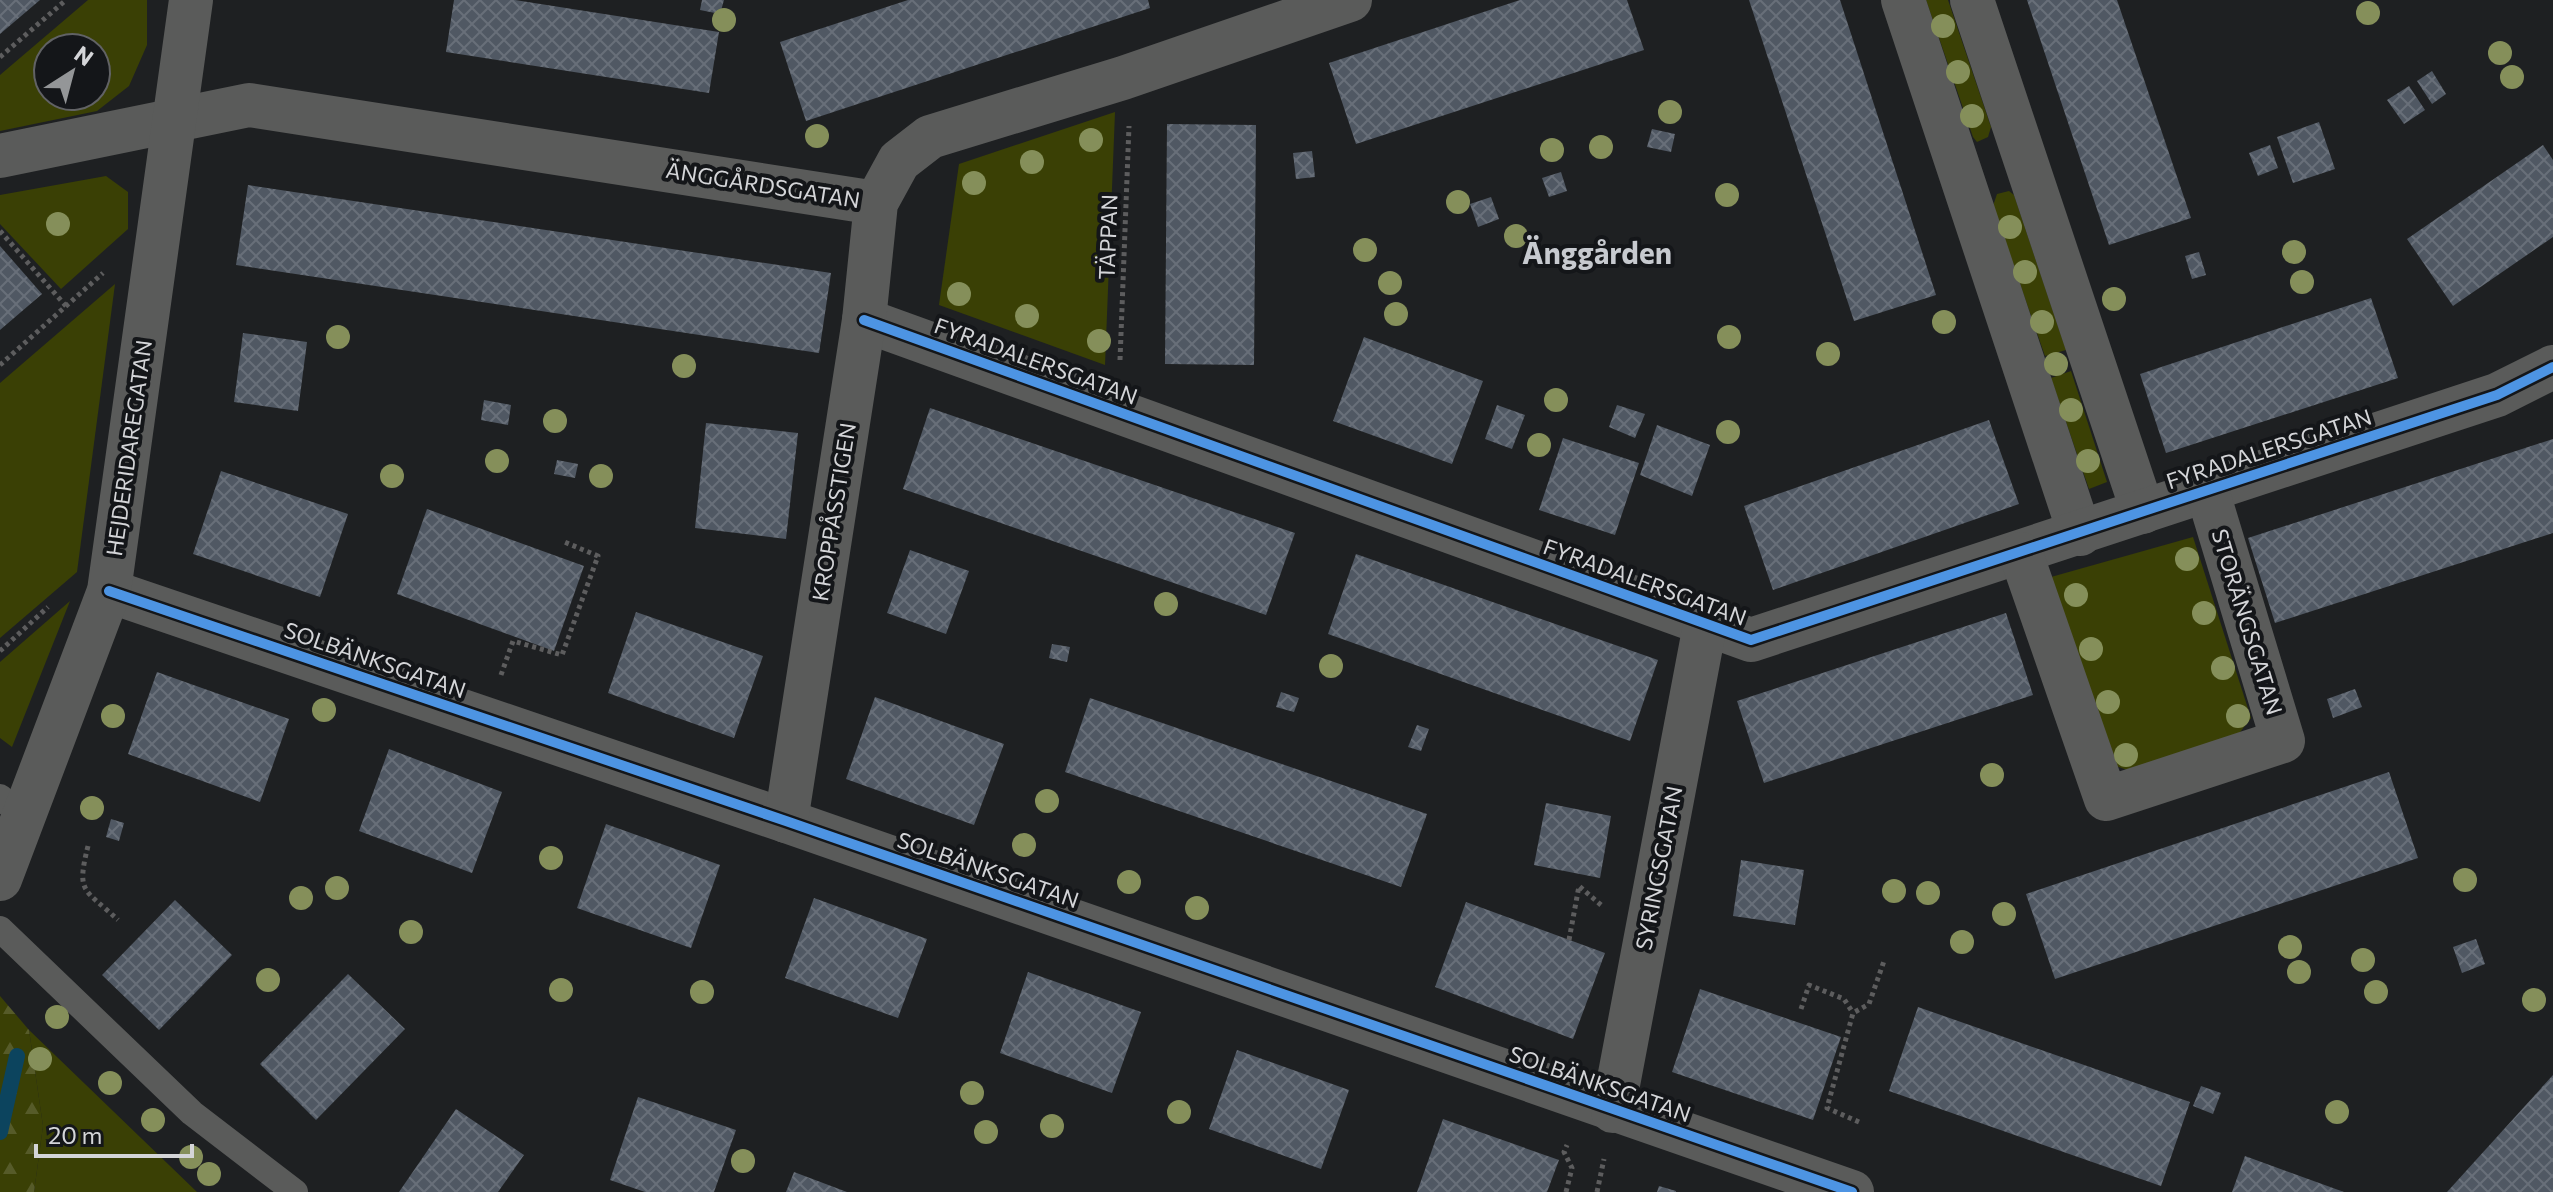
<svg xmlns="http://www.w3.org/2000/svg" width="2553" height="1192" viewBox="0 0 2553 1192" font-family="Commissioner,sans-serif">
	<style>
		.green { fill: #3a4005; fill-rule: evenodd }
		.forest { fill: url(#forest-firs) }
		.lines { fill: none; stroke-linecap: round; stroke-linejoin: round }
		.stream { stroke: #0c445e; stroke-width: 16 }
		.building { fill: url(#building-cross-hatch) }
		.path { stroke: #5d5d5e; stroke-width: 5; stroke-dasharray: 4 4; stroke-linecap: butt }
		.lane { stroke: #5a5b5a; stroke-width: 26 }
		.street { stroke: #5a5b5a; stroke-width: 44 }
		.cycleway-casing { stroke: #141619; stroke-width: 15 }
		.cycleway { stroke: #4d94e3; stroke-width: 10 }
		.tree { fill: #858f5a }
		.labels { text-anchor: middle; stroke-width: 8; stroke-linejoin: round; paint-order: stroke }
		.street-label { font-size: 22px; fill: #d4d5d8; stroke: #141619 }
		.district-label { font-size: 30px; font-weight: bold; fill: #c7cacf; stroke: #141619 }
	</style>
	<defs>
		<pattern id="forest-firs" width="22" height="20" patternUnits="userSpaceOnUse" patternTransform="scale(2)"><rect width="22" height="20" fill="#3a4005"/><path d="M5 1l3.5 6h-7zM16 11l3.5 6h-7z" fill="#565b29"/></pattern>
		<pattern id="building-cross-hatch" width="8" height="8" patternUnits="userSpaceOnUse" patternTransform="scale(2)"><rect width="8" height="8" fill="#505863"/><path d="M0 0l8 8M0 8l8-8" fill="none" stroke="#686f79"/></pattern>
	</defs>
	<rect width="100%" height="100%" fill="#1e2022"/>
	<g class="green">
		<path d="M88,0H147V45L129,86L97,111L0,131V75ZM48,48H96V96H48Z"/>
		<polygon points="1926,0 1948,0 1991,127 1988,137 1977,142 1973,137"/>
		<polygon points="1115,112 1105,365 939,305 959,164"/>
		<polygon points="106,176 128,192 128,229 61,289 0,224 0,195"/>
		<polygon points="2009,191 2014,195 2066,350 2045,356 1993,206 1997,194"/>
		<polygon points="115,284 77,572 0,638 0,383"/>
		<polygon points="2071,371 2107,482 2089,489 2051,378"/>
		<polygon points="2193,537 2251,718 2234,740 2133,772 2116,766 2051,577"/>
		<polygon points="70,601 12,747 0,738 0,662"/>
		<polygon points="29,1030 197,1192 34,1192 43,1126"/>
	</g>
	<polygon class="forest" points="0,996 29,1030 43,1126 34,1192 0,1192"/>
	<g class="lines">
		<polyline class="stream" points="0,1132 17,1056"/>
	</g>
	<g class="building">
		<polygon points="0,0 40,0 0,34"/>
		<polygon points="454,0 515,0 719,32 709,93 446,52"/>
		<polygon points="702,0 724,0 720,14 700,10"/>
		<polygon points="908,0 1148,0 1150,8 806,121 780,42"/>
		<polygon points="1520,0 1627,0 1644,50 1356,144 1329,63"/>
		<polygon points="1749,0 1840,0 1936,295 1854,321"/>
		<polygon points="2027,0 2117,0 2191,218 2109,245"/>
		<polygon points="2432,71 2446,94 2432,104 2417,81"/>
		<polygon points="2409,86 2425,110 2404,124 2387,100"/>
		<polygon points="2319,122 2335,169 2293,183 2277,137"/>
		<polygon points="1167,124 1256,125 1254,365 1165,364"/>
		<polygon points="1652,129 1675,134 1671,152 1647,147"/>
		<polygon points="2270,145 2278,168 2258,176 2249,153"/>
		<polygon points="2543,145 2553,160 2553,237 2453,306 2407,239"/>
		<polygon points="1312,151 1315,177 1296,179 1293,153"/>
		<polygon points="1561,172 1567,191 1549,197 1542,178"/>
		<polygon points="248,185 831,273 819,353 236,265"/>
		<polygon points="1491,197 1499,219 1478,227 1470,204"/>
		<polygon points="0,246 42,294 0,330"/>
		<polygon points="2199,252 2206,275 2192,279 2185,256"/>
		<polygon points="2371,298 2398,378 2166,453 2140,374"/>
		<polygon points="243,333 307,342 298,411 234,402"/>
		<polygon points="1364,337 1483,381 1452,464 1333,421"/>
		<polygon points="484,400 511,405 508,425 481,420"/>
		<polygon points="1497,405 1525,415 1512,449 1485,439"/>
		<polygon points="1617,405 1645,414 1635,438 1609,427"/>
		<polygon points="930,408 1295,533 1266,615 903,489"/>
		<polygon points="1989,420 2019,504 1773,590 1744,506"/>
		<polygon points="706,423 798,433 786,539 695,528"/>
		<polygon points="1657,425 1710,445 1692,496 1640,475"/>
		<polygon points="1563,438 1639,463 1615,535 1539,510"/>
		<polygon points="2553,439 2553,533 2275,623 2248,538"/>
		<polygon points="557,460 578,464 575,478 554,474"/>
		<polygon points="221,471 348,514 320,597 193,554"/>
		<polygon points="427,509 584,566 554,651 397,594"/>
		<polygon points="910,550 969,571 946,634 887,613"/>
		<polygon points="1356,554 1658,660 1630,741 1328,634"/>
		<polygon points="636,612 763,656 734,738 608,693"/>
		<polygon points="2006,613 2033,695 1764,783 1737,701"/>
		<polygon points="1052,644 1070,647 1067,662 1049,658"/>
		<polygon points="157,672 289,719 260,802 128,754"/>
		<polygon points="2355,689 2362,707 2333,718 2327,699"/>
		<polygon points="1281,692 1299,698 1294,712 1276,707"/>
		<polygon points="875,697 1004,744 974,825 846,779"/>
		<polygon points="1090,698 1427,814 1401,887 1065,772"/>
		<polygon points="1417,725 1429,729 1421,751 1408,747"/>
		<polygon points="389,749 502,792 472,873 359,831"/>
		<polygon points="2389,772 2418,858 2055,979 2026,894"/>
		<polygon points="1546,803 1611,816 1600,878 1534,865"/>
		<polygon points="111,819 124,823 119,841 106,837"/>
		<polygon points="606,824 720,865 691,948 577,908"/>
		<polygon points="1741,860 1804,870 1795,925 1733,916"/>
		<polygon points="814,898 927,939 898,1018 785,978"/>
		<polygon points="175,900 232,955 159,1030 102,975"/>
		<polygon points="1466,902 1605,953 1573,1039 1435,987"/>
		<polygon points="2476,939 2485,964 2462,973 2453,947"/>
		<polygon points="1028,972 1141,1012 1112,1093 1000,1053"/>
		<polygon points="348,974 405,1029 316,1120 260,1064"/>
		<polygon points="1700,989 1841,1037 1813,1120 1672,1072"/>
		<polygon points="1918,1007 2190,1102 2161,1186 1889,1091"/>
		<polygon points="1237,1050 1349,1090 1321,1169 1209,1129"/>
		<polygon points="2553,1075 2553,1192 2447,1192"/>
		<polygon points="2201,1086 2221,1093 2213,1114 2193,1106"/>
		<polygon points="638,1097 736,1130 714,1192 645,1192 610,1180"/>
		<polygon points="456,1109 524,1155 498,1192 399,1192"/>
		<polygon points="1443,1119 1559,1160 1547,1192 1417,1192"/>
		<polygon points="2245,1156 2344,1192 2232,1192"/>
		<polygon points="794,1172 847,1192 786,1192"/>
		<polygon points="1659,1186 1676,1191 1676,1192 1657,1192"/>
	</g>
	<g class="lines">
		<g class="path">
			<polyline points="0,57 66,0"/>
			<polyline points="0,231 66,306"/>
			<polyline points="1120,360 1129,126"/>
			<polyline points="0,365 103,273"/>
			<polyline points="0,651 48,607"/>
			<polyline points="501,675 513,641 562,655 598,556 562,541"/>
			<path d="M88,846C76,894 84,888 118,920"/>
			<polyline points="1569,940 1579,886 1601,905"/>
			<polyline points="1801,1009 1809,985 1844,999 1853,1013"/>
			<polyline points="1859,1122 1827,1108 1853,1013 1869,1004 1884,961"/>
			<polyline points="1566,1192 1572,1168 1564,1152 1567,1145"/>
			<polyline points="1597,1192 1604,1159"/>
		</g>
		<g class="lane">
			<polyline points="0,797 22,815"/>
			<polyline points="0,929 192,1113 295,1192"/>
		</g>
		<g class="street">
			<polyline points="1903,0 2080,534"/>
			<polyline points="1972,0 2143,512"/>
			<polyline points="0,156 249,105 876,203"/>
			<polyline points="864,320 1751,640 2497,395 2553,367"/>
			<polyline points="2021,554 2106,799 2283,741 2207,490"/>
			<polyline points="109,591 786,821 1852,1192"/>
			<polyline points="786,821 864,320 876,203 899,161 930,137 1123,78 1350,0"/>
			<polyline points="0,879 109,591 191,0"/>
			<polyline points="1613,1111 1705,625"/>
		</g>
		<defs>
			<g id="cycleway">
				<polyline points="864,320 1751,640 2497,395 2553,367"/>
				<polyline points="109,591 786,821 1852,1192"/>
			</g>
		</defs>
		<use href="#cycleway" class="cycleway-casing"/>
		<use href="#cycleway" class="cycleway"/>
	</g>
	<g class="tree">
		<circle cx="2368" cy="13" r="12"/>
		<circle cx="724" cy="20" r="12"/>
		<circle cx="1943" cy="26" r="12"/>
		<circle cx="2500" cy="53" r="12"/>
		<circle cx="1958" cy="72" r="12"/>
		<circle cx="2512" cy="77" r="12"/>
		<circle cx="1670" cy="112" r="12"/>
		<circle cx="1972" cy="116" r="12"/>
		<circle cx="817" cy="136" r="12"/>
		<circle cx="1091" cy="140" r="12"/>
		<circle cx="1601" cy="147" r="12"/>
		<circle cx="1552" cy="150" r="12"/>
		<circle cx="1032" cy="162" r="12"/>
		<circle cx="974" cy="183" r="12"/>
		<circle cx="1727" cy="195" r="12"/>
		<circle cx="1458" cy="202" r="12"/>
		<circle cx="58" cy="224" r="12"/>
		<circle cx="2010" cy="227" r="12"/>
		<circle cx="1516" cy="236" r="12"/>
		<circle cx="1365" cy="250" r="12"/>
		<circle cx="2294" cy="252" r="12"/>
		<circle cx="2025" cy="272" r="12"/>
		<circle cx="2302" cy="282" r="12"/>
		<circle cx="1390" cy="283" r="12"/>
		<circle cx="959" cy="294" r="12"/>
		<circle cx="2114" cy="299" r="12"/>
		<circle cx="1396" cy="314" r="12"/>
		<circle cx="1027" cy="316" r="12"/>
		<circle cx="1944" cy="322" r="12"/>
		<circle cx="2042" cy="322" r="12"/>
		<circle cx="338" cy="337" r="12"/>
		<circle cx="1729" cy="337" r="12"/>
		<circle cx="1099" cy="341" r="12"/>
		<circle cx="1828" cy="354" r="12"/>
		<circle cx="2056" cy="364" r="12"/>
		<circle cx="684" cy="366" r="12"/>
		<circle cx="1556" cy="400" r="12"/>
		<circle cx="2071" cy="410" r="12"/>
		<circle cx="555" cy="421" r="12"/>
		<circle cx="1728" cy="432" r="12"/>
		<circle cx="1539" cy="445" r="12"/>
		<circle cx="497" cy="461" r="12"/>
		<circle cx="2088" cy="461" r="12"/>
		<circle cx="392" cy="476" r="12"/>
		<circle cx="601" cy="476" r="12"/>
		<circle cx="2187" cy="559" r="12"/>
		<circle cx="2076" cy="595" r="12"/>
		<circle cx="1166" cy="604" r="12"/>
		<circle cx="2204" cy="613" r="12"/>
		<circle cx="2091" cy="649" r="12"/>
		<circle cx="1331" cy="666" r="12"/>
		<circle cx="2223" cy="668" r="12"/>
		<circle cx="2108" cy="702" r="12"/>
		<circle cx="324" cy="710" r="12"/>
		<circle cx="113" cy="716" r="12"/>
		<circle cx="2238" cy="716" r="12"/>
		<circle cx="2126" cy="755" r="12"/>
		<circle cx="1992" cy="775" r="12"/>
		<circle cx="1047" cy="801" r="12"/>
		<circle cx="92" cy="808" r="12"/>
		<circle cx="1024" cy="845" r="12"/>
		<circle cx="551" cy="858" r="12"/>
		<circle cx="2465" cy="880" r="12"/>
		<circle cx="1129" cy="882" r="12"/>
		<circle cx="337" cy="888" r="12"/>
		<circle cx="1894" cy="891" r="12"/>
		<circle cx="1928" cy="893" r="12"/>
		<circle cx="301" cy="898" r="12"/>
		<circle cx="1197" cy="908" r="12"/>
		<circle cx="2004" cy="914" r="12"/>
		<circle cx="411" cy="932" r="12"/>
		<circle cx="1962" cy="942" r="12"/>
		<circle cx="2290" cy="947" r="12"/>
		<circle cx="2363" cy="960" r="12"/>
		<circle cx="2299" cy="972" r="12"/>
		<circle cx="268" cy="980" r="12"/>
		<circle cx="561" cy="990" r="12"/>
		<circle cx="702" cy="992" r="12"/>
		<circle cx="2376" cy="992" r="12"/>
		<circle cx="2534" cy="1000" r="12"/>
		<circle cx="57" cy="1017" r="12"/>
		<circle cx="40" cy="1059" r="12"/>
		<circle cx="110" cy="1083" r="12"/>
		<circle cx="972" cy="1093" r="12"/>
		<circle cx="1179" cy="1112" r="12"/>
		<circle cx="2337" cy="1112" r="12"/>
		<circle cx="153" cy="1120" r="12"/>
		<circle cx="1052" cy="1126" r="12"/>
		<circle cx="986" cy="1132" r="12"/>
		<circle cx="191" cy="1157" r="12"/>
		<circle cx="743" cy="1161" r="12"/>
		<circle cx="209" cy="1174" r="12"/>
	</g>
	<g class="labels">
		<g class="street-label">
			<text transform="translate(763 185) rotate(9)" y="8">ÄNGGÅRDSGATAN</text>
			<text transform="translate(1108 237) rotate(-88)" y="8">TÄPPAN</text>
			<text transform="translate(1036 361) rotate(20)" y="8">FYRADALERSGATAN</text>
			<text transform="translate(129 448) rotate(-82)" y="8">HEJDERIDAREGATAN</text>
			<text transform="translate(2269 449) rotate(-18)" y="8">FYRADALERSGATAN</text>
			<text transform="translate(834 512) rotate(-81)" y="8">KROPPÅSSTIGEN</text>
			<text transform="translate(1645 582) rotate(20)" y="8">FYRADALERSGATAN</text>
			<text transform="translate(2247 622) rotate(73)" y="8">STORÄNGSGATAN</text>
			<text transform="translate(375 660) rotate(19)" y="8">SOLBÄNKSGATAN</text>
			<text transform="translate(1659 868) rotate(-79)" y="8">SYRINGSGATAN</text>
			<text transform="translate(988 870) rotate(19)" y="8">SOLBÄNKSGATAN</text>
			<text transform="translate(1600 1084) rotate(19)" y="8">SOLBÄNKSGATAN</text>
		</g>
		<g class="district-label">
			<text x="1597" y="264">Änggården</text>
		</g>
	</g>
	<g transform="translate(72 72) rotate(36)"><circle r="38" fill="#141619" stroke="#616265" stroke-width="2"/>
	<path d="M0-6L14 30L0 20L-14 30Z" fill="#949698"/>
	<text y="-12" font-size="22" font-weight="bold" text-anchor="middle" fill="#d4d5d8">N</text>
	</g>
	<path d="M36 1144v12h156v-12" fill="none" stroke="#d4d5d8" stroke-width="4"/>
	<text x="48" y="1144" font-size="24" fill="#d4d5d8" stroke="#141619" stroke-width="6" paint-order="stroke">20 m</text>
</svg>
